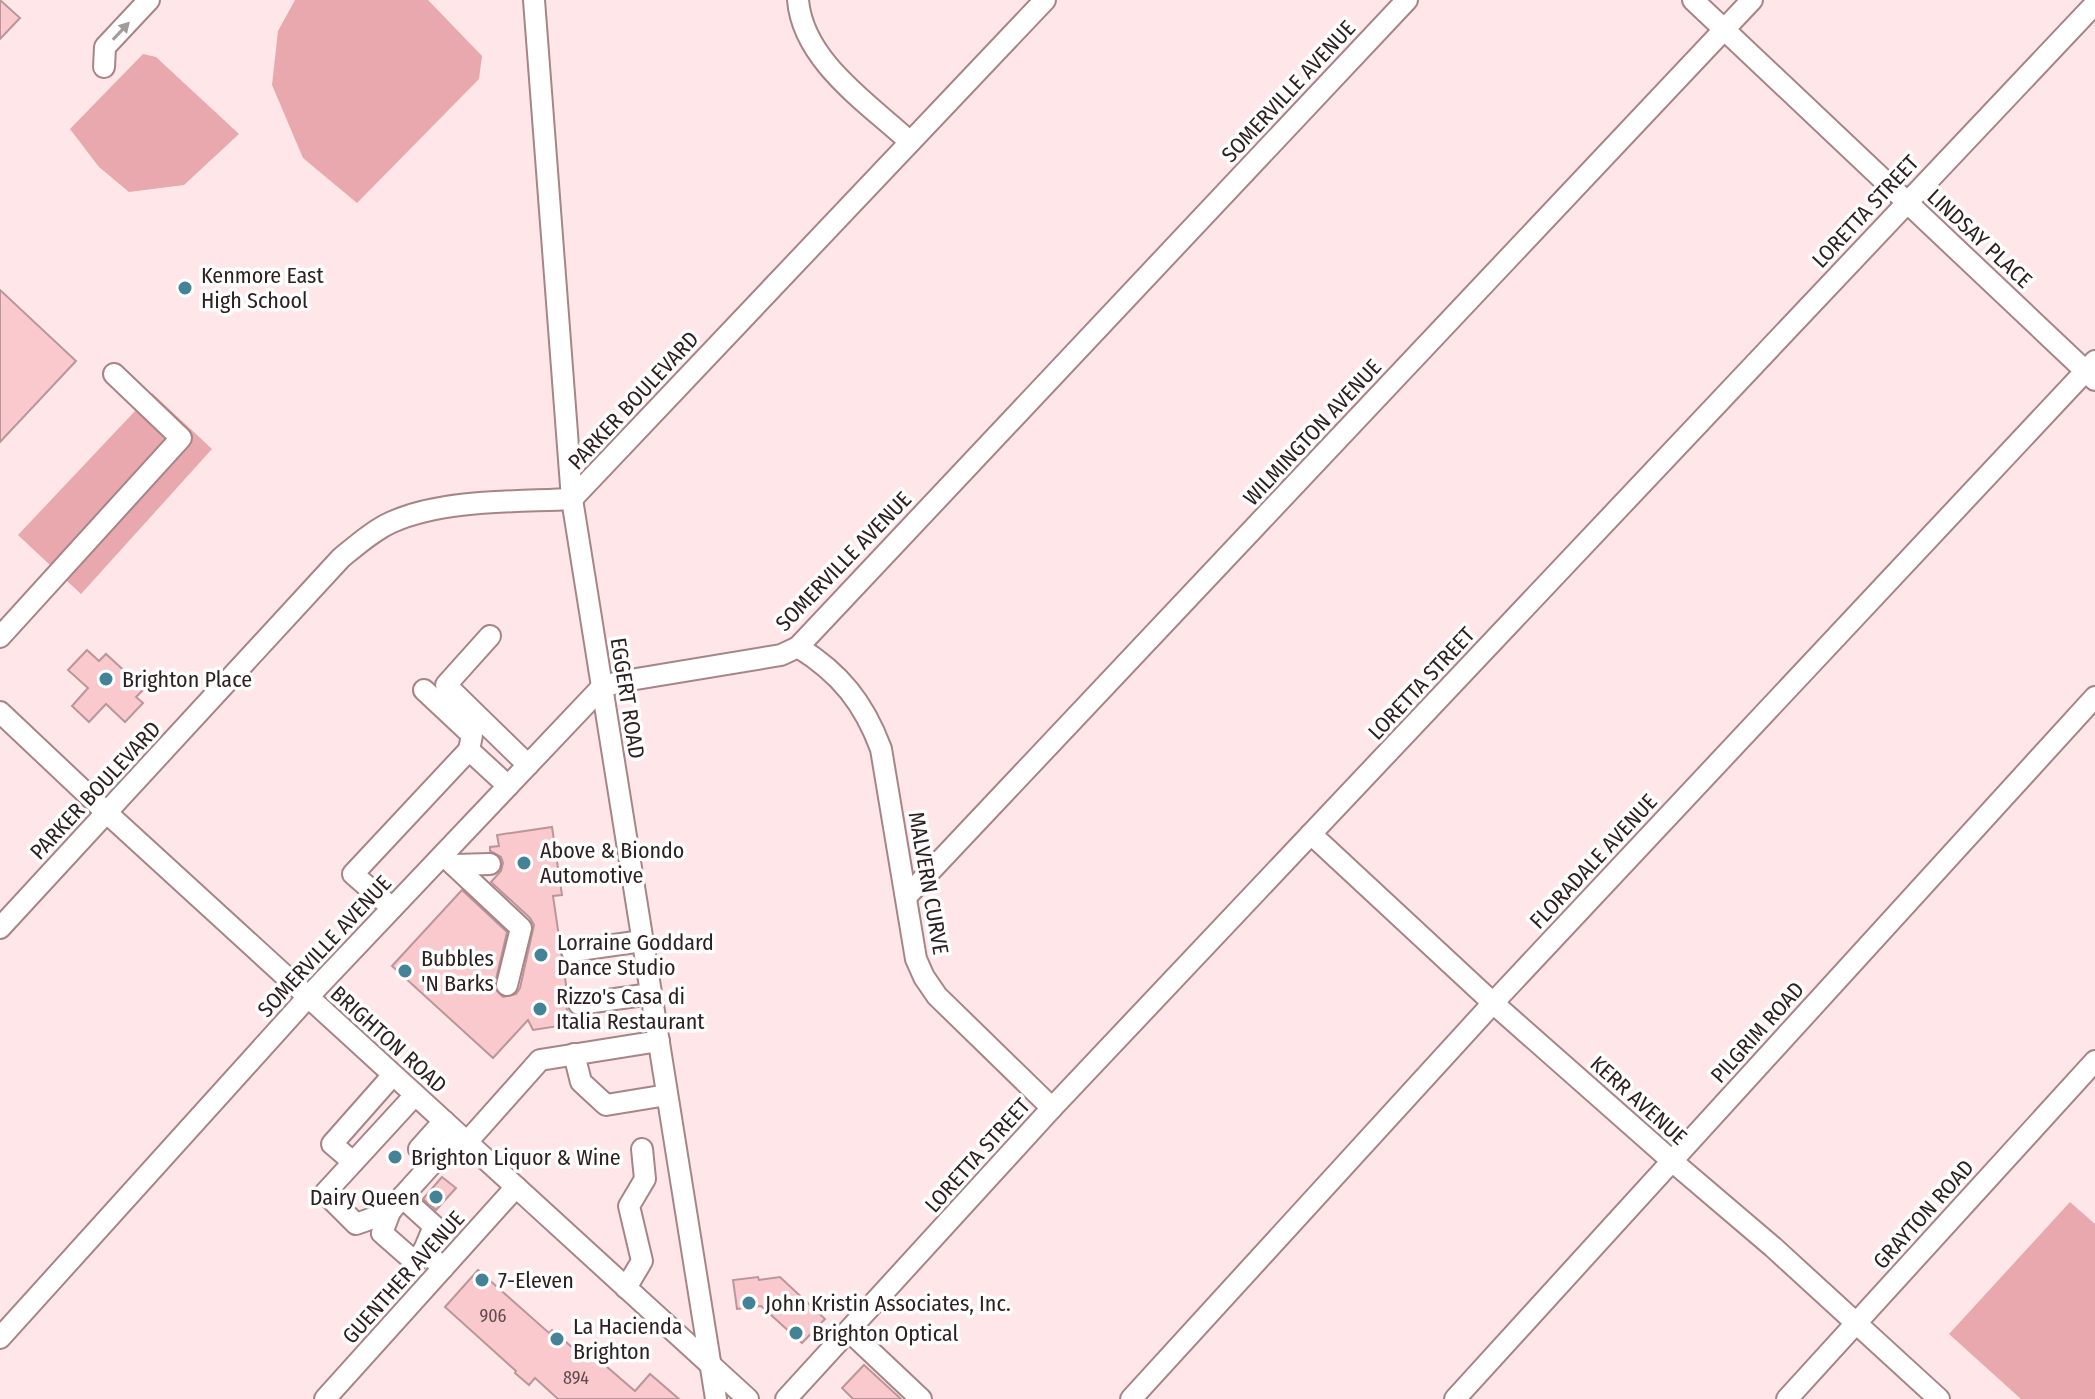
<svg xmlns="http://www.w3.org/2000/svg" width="2095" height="1399" viewBox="0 0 2095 1399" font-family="'Fira Sans Condensed',sans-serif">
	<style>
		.green { fill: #e9a7ae }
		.building { fill: #f9c9cd; stroke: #ba969a; stroke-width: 2 }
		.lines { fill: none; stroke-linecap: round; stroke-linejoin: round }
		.minor-casing { stroke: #a78487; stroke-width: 24 }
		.minor { stroke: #fff; stroke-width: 20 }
		.oneway { fill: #a19b9c }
		.poi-dot { fill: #438297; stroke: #fff; stroke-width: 3 }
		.labels { text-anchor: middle; stroke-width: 7; stroke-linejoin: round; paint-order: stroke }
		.number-label { font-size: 18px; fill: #614a4d }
		.street-label { font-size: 22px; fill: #2e2022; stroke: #fff }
		.poi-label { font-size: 22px; fill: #2e2022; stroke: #fff; text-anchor: start }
	</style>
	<rect width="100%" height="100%" fill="#ffe7e9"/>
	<g class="green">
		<polygon points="295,0 428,0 482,56 479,79 357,203 303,158 272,85 278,31"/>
		<polygon points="143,54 156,57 239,134 184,185 129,192 99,167 70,129"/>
		<polygon points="152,393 212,449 81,594 18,535"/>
		<polygon points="2070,1202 2095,1224 2095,1399 2021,1399 1949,1334"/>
	</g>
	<g class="building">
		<polygon points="0,0 20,18 0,39"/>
		<polygon points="0,290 76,361 0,442"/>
		<polygon points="87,650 99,661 106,654 144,689 136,697 143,703 125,722 106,704 89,722 72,706 88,688 68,670"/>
		<polygon points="552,827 562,895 553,896 568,998 566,1007 572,1024 533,1030 528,1020 493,1058 392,966 462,890 507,932 494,988 503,997 516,994 520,988 534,925 530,918 491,882 501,871 503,863 501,857 490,851 490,847 499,846 497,835"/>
		<polygon points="442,1177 456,1188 436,1210 423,1199"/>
		<polygon points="478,1270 549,1333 552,1330 573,1348 578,1342 635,1391 650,1374 679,1399 558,1399 535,1378 529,1385 515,1373 516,1371 445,1307"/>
		<polygon points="758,1277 759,1280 780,1277 825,1319 802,1343 761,1306 737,1309 733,1280"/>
		<polygon points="864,1365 901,1399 853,1399 842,1388"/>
	</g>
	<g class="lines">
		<defs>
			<g id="minor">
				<polyline points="534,0 572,499 716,1399"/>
				<path d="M798,0C803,61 868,103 910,142"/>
				<polyline points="1693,0 2095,380"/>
				<polyline points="104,67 105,47 149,0"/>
				<polyline points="490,636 446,685 528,765"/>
				<polyline points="0,637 181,438 114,374"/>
				<path d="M798,647C840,673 864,703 881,749L916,959L924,977L937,996L1052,1108"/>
				<polyline points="424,690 472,735 469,750"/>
				<polyline points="0,712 107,813 748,1399"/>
				<polyline points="1311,834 1493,1003 1672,1161 1773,1247 1939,1399"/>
				<polyline points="443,855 521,928 507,985"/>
				<polyline points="454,865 490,864"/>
				<polyline points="906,897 1752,0"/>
				<polyline points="392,908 353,874 469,750 508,786"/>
				<path d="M0,928L341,558C357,545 374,530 392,522C444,499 516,502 572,499L1045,0"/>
				<polyline points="572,951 642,941"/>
				<polyline points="579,1004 651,994"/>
				<polyline points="574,1054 581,1082 606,1105 667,1095"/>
				<polyline points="415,1095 325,1193 356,1224 390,1212 382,1233 415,1262 424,1250 443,1268"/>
				<polyline points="467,1142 540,1060 659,1041"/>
				<polyline points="353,1162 332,1144 393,1075"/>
				<polyline points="434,1163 419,1149 444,1121"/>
				<polyline points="402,1197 458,1135"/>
				<polyline points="390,1212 402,1197 434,1226 424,1250"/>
				<polyline points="626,1288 642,1261 629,1206 645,1179 642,1149"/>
				<polyline points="849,1331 921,1399"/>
				<polyline points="0,1338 308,997 601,688 618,682 781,655 798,647 1407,0"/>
				<polyline points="325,1399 516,1187"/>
				<polyline points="786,1399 1052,1108 2095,4"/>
				<polyline points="1131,1399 1493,1003 2095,361"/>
				<polyline points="1455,1399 2095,697"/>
				<polyline points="1787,1399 2095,1061"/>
			</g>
		</defs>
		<use href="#minor" class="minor-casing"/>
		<use href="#minor" class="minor"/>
	</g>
	<defs><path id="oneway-solid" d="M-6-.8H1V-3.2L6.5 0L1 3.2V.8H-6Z" transform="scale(2)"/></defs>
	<use class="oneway" href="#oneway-solid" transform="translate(121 31) rotate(-47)"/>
	<g class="poi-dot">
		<circle cx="185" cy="288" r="8"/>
		<circle cx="106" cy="679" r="8"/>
		<circle cx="524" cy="863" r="8"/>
		<circle cx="541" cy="955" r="8"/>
		<circle cx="405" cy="971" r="8"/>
		<circle cx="540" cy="1009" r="8"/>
		<circle cx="395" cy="1157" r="8"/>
		<circle cx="436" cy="1197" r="8"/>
		<circle cx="482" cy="1280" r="8"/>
		<circle cx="749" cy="1303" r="8"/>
		<circle cx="796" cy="1333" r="8"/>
		<circle cx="557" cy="1339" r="8"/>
	</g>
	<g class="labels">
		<g class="number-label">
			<text x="493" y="1322">906</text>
			<text x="576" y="1384">894</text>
		</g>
		<g class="street-label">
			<text transform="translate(1288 91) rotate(-47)" y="8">SOMERVILLE AVENUE</text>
			<text transform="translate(1865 211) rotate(-47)" y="8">LORETTA STREET</text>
			<text transform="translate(1980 238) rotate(43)" y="8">LINDSAY PLACE</text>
			<text transform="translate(633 400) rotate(-47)" y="8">PARKER BOULEVARD</text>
			<text transform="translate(1312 432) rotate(-47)" y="8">WILMINGTON AVENUE</text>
			<text transform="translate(843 561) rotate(-46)" y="8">SOMERVILLE AVENUE</text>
			<text transform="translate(1421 683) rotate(-47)" y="8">LORETTA STREET</text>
			<text transform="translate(628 698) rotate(81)" y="8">EGGERT ROAD</text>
			<text transform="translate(95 790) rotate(-47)" y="8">PARKER BOULEVARD</text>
			<text transform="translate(1593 861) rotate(-47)" y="8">FLORADALE AVENUE</text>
			<text transform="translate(929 883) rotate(80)" y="8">MALVERN CURVE</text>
			<text transform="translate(324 946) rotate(-47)" y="8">SOMERVILLE AVENUE</text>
			<text transform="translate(1757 1032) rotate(-48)" y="8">PILGRIM ROAD</text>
			<text transform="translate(389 1039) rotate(42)" y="8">BRIGHTON ROAD</text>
			<text transform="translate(1639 1100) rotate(42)" y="8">KERR AVENUE</text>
			<text transform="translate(977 1155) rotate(-48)" y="8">LORETTA STREET</text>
			<text transform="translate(1923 1214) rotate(-48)" y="8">GRAYTON ROAD</text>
			<text transform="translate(403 1277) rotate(-48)" y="8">GUENTHER AVENUE</text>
		</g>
		<g class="poi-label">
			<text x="201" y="283">Kenmore East<tspan x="201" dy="25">High School</tspan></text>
			<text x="122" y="687">Brighton Place</text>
			<text x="540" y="858">Above &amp; Biondo<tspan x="540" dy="25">Automotive</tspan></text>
			<text x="557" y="950">Lorraine Goddard<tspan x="557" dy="25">Dance Studio</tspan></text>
			<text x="421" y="966">Bubbles<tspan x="421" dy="25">'N Barks</tspan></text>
			<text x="556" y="1004">Rizzo's Casa di<tspan x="556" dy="25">Italia Restaurant</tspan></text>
			<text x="411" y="1165">Brighton Liquor &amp; Wine</text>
			<text x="420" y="1205" text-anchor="end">Dairy Queen</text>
			<text x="498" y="1288">7-Eleven</text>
			<text x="765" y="1311">John Kristin Associates, Inc.</text>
			<text x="573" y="1334">La Hacienda<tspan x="573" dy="25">Brighton</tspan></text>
			<text x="812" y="1341">Brighton Optical</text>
		</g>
	</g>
</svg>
